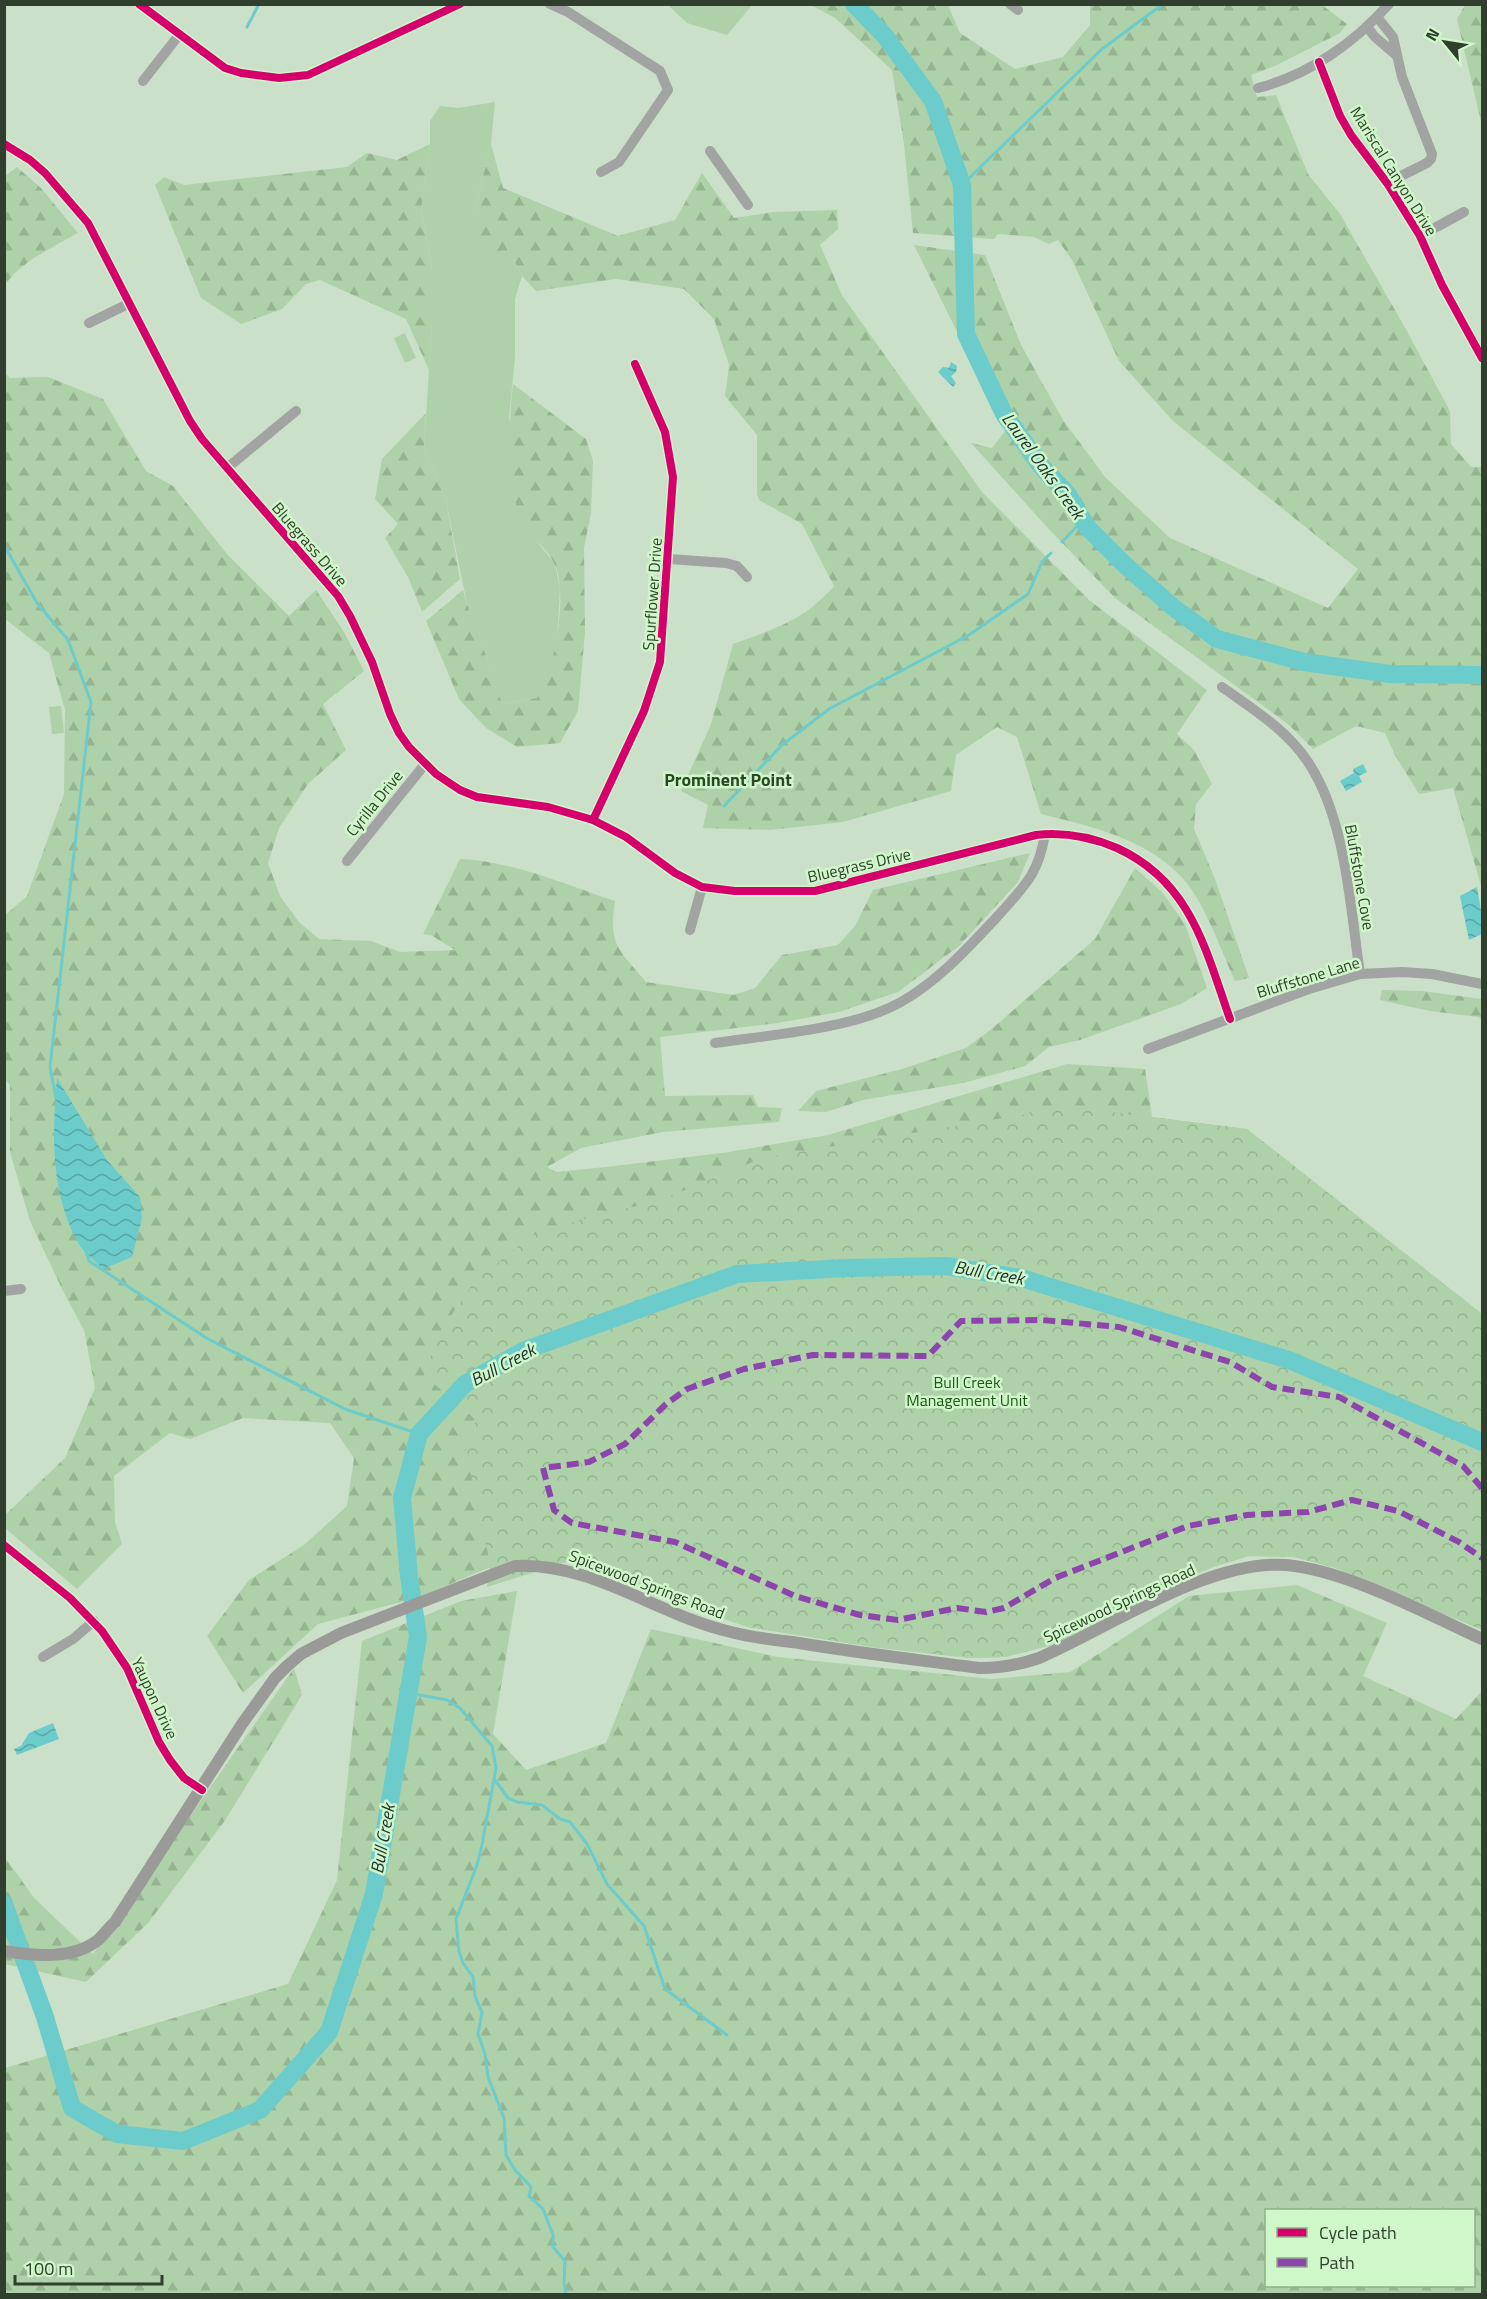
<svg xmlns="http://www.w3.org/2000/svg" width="1487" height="2299" viewBox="0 0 1487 2299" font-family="'Titillium Web',sans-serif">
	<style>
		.green { fill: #aed1a9 }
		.forest { fill: url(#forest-firs); fill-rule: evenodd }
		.park { fill: url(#park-crowns) }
		.water { fill: url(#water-waves) }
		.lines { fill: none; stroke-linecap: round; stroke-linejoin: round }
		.stream { stroke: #6ccccb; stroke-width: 3 }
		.river { stroke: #6ccccb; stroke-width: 18 }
		.minor { stroke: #a2a3a3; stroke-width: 10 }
		.major { stroke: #9a9b99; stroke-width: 12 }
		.quiet { stroke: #8e44ad; stroke-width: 6; stroke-dasharray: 12 6; stroke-linecap: butt }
		.cycleway-casing { stroke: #d0f7ca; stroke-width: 11 }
		.cycleway { stroke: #d6006c; stroke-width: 8 }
		.labels { text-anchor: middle; stroke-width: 5; stroke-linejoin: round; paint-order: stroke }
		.street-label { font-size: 16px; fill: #303f2d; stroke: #d0f7ca }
		.park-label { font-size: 16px; fill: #1f5717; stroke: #d0f7ca }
		.water-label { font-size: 18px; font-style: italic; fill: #1b3132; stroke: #d0f7ca }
		.neighbourhood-label { font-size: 18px; font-weight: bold; fill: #274823; stroke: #d0f7ca }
	</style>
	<defs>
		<pattern id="forest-firs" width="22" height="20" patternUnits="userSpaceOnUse" patternTransform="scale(1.5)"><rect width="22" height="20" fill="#aed1a9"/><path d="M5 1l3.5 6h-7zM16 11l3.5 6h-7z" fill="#96b492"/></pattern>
		<pattern id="park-crowns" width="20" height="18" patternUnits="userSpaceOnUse" patternTransform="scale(1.5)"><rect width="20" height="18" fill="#aed1a9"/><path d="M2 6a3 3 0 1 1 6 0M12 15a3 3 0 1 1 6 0" fill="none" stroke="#96b492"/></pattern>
		<pattern id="water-waves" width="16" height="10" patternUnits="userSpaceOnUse" patternTransform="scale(1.5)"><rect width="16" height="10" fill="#6ccccb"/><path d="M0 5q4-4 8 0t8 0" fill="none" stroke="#59a7a5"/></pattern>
	</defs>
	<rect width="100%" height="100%" fill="#cbe0c8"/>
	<g class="green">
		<polygon points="668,5 752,5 727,35 687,23"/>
		<polygon points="495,102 491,144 474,212 514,260 522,276 515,299 515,359 509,417 538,543 555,564 560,588 557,643 546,685 537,698 504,704 494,690 487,658 469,613 446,501 424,449 432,322 432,269 421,210 430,144 430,121 440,106 458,108"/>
		<polygon points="405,333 416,358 405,363 394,338"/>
		<polygon points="61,706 64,733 52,734 49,707"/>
	</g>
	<g class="forest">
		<polygon points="811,5 948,5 960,33 1015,69 1063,57 1090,25 1090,5 1322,5 1347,24 1340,33 1277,65 1251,75 1257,97 1276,95 1308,174 1340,214 1403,324 1450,411 1451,444 1471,467 1482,467 1482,889 1453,788 1419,794 1395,755 1385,733 1356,726 1313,749 1288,724 1115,598 1047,527 971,443 992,448 1006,430 914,245 985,255 1021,345 1063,420 1105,477 1170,538 1328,608 1358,569 1173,421 1119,361 1072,260 1058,240 1049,244 1034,237 998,234 994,239 913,233 904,144 892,70 835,18"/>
		<polygon points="1465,5 1482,5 1482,126 1457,19"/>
		<polygon points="430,144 421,210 432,269 432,322 429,370 406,319 320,280 306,284 282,309 241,324 201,298 155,185 164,177 184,185 347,167 367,153 397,160"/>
		<path d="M491,144L503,188L618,236L675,220L702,173L734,218L773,212L837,210L838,229L820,245L842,295L982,492L1089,600L1207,690L1177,734L1194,750L1212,784L1196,804L1194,829L1215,879L1249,978L1235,981C1221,950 1207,909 1186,882C1151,840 1091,826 1041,814L1017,737L997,727L956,755L951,791L843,822L770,830L703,828L708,805L681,791L711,724L733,644C776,628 802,622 834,586L802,524L759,500L757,494V435L725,396L729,365L714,319L684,289L616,279L536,291L522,276L514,260L496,259L481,240L474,212Z"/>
		<path d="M17,167L41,188L78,233C57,245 16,264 5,286V176Z"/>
		<path d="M4,372L10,378L48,377L103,399L146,471L173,486L227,554L289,616L316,590L344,632L364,671L323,704L346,750L308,784L279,828L268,863L280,896L299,922L319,939L371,941L400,952L455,950L431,935L423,934L460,859C513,861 566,885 615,901C608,946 619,949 646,982L733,995L755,988L782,955L838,945L855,926L873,890L1030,853L1018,882L959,946L898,992L839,1012L778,1023L660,1037L665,1096L753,1095L758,1107L782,1108L779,1122L663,1132L581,1148L547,1167L557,1172L615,1166L729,1152L828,1135L1067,1064L1145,1069L1152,1117L1247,1129L1482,1314V1630L1335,1568L1294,1557L1249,1556L1213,1567L1155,1591L1055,1644L1005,1657L970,1658L872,1647L748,1627L694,1609L626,1582L576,1559L525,1556L483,1570L420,1597L318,1624L243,1693L207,1636L249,1580L304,1545L347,1506L354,1458L330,1423L243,1418L190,1439L170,1433L114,1476L115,1522L122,1544L77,1589L5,1528V1515L65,1458L95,1388L84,1330L64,1293L30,1221L10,1152V1085L4,1078L5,915L27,896L64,794L65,710L49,653L5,619Z"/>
		<path d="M513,384L586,439L593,461L591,513L584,548L585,632L578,711L560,743L517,747L486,728L459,699L426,621L463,590C469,613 479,634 486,656C493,676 491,686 504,704L537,698C555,672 568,594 555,565C547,546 523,533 518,513C509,474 508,423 513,384Z"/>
		<polygon points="426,413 424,449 446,501 460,579 422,612 409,579 385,538 398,524 375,499 382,459"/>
		<polygon points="1135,868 1162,892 1185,924 1207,988 1181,1004 1080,1040 1049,1047 1025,1066 963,1083 863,1100 826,1112 798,1111 816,1091 902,1069 966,1048 994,1027 1095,939"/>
		<polygon points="1382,990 1422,991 1482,999 1482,1020 1478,1017 1430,1011 1380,1000"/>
		<path d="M1297,1585L1387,1623L1363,1676L1456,1719L1482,1691V2294H5V2068L288,1984L337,1880L362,1641L461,1601L517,1591L493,1734L526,1770L606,1743L651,1629L777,1657L992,1679L1070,1672L1189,1596ZM1266,2210H1474V2286H1266Z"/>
		<polygon points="294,1668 302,1695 226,1819 149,1922 86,1982 5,1964 4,1856 35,1899 93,1954"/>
	</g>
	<polygon class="park" points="1070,1107 1247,1129 1482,1314 1482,1630 1336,1568 1294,1557 1249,1556 1213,1567 1155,1591 1055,1644 1005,1657 970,1658 872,1647 748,1627 694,1609 626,1582 576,1559 487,1587 490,1563 462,1433 477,1421 424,1375 439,1333 474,1282 531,1236 583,1219 661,1200 762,1158"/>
	<g class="water">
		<polygon points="951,362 957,366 956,372 951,376 956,383 953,387 938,372 943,367 949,368"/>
		<polygon points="1363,764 1367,772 1359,776 1362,782 1346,791 1340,781 1354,773 1353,769"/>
		<polygon points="1477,887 1482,916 1482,934 1469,940 1460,896"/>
		<path d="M57,1078L107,1160L140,1197L142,1218L132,1257L103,1269C96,1262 85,1254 80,1246C50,1195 52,1134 57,1078Z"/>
		<polygon points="53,1723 59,1739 17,1755 14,1749 21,1746 29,1733"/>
	</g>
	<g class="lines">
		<g class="stream">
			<polyline points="247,27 259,4"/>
			<polyline points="962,185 1102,49 1163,4"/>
			<polyline points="1062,542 1083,520"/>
			<polyline points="4,545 37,603 68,640 91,702 50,1067 56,1098"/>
			<polyline points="724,806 782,745 829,709 969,635 1028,594 1042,562 1051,553"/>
			<polyline points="87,1252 89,1261 208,1339 345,1409 419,1434"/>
			<polyline points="409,1693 447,1700 460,1708 492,1746 496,1768 482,1845 477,1865 456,1919 459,1952 463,1963 473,1977 475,1997 482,2012 478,2034 485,2054 488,2077 504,2118 506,2155 515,2170 531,2187 529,2196 543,2209 553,2235 553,2247 565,2261 564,2283 566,2294"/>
			<polyline points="494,1779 508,1798 517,1802 542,1805 560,1819 570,1822 587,1844 607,1884 644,1926 665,1989 727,2035"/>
		</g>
		<g class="river">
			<polyline points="854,4 885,36 933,101 962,185 966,334 1004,414 1041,466 1068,495 1088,528 1124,564 1174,608 1217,639 1304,662 1390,674 1482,675"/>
			<polyline points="4,1904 45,2017 72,2108 117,2134 183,2141 260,2110 329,2032 374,1894 418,1637 409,1576 402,1498 419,1434 465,1384 523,1351 737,1274 847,1268 946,1266 1021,1278 1289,1360 1482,1442"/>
		</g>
		<g class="minor">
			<polyline points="139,4 225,68 241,73 279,78 308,75 460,4"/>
			<polyline points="550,4 568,12 660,71 668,90 619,162 601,172"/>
			<polyline points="1010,4 1018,10"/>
			<polyline points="1377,17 1393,37 1402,77 1432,154 1431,159 1427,163 1387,183"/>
			<polyline points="1367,27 1375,37 1396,55"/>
			<polyline points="1319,62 1340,116 1351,135 1387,183 1420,236 1442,285 1482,358"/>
			<polyline points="143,81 179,35"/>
			<path d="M1258,88C1309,75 1354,43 1389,4"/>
			<path d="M4,144L30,160L45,173L88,223L190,421L202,439L338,596L350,616L372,662L390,714L399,733L409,747L436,774L460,790L477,797L548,807L593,820L626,837L675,873L702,887L735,891H815L1036,835C1063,832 1091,837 1117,848C1191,882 1205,948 1230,1019"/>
			<polyline points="710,151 748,205"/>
			<polyline points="1420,236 1464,212"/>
			<polyline points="89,323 128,304"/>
			<polyline points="227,468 296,411"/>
			<polyline points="669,559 726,563 737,566 747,577"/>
			<path d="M1222,687C1253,709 1287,730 1308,762C1346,819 1350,906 1360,974"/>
			<polyline points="593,820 644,711 660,662 673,477 665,432 635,364"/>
			<polyline points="347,861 425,764"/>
			<polyline points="690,930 702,887"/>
			<path d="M715,1043C770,1035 853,1029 901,1002C938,981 967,949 996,918C1023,887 1038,877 1045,834"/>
			<polyline points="1148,1049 1309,989 1360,974 1402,972 1432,974 1482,984"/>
			<polyline points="4,1291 21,1289"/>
			<polyline points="4,1545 70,1598 102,1631 127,1668 159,1742 170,1760 184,1778 202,1790"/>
			<polyline points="43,1657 73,1639 94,1621"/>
		</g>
		<path class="major" d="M4,1951C34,1956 73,1960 98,1940C104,1935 109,1927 115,1922L242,1724L275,1678L287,1666L301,1654L341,1633L515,1566C593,1562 657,1615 731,1632C753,1638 776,1640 799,1643C859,1653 919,1660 979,1668C1001,1668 1019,1665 1039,1658C1108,1628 1210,1559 1286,1565C1346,1570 1427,1614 1482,1639"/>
		<polyline class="quiet" points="1482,1488 1463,1466 1339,1397 1272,1387 1230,1362 1119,1327 1042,1320 961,1321 928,1356 813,1355 744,1369 687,1389 666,1404 625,1444 589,1462 543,1468 554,1510 572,1523 675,1542 795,1596 860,1615 898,1620 957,1608 986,1612 1004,1608 1055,1578 1188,1526 1247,1515 1308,1512 1352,1500 1398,1511 1459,1542 1482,1558"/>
		<defs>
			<g id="cycleway">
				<polyline points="139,4 225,68 241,73 279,78 308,75 460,4"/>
				<polyline points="1319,62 1340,116 1351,135 1387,183 1420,236 1442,285 1482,358"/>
				<path d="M4,144L30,160L45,173L88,223L190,421L202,439L338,596L350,616L372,662L390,714L399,733L409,747L436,774L460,790L477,797L548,807L593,820L626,837L675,873L702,887L735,891H815L1036,835C1063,832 1091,837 1117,848C1191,882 1205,948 1230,1019"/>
				<polyline points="593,820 644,711 660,662 673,477 665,432 635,364"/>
				<polyline points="4,1545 70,1598 102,1631 127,1668 159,1742 170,1760 184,1778 202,1790"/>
			</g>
		</defs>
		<use href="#cycleway" class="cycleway-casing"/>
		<use href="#cycleway" class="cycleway"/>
	</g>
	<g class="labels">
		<g class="street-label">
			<text transform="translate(1394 171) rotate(58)" y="6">Mariscal Canyon Drive</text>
			<text transform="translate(310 544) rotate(49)" y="6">Bluegrass Drive</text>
			<text transform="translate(652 594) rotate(-86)" y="6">Spurflower Drive</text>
			<text transform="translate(374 803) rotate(-51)" y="6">Cyrilla Drive</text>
			<text transform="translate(859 865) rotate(-13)" y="6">Bluegrass Drive</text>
			<text transform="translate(1360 877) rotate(80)" y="6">Bluffstone Cove</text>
			<text transform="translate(1308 977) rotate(-17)" y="6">Bluffstone Lane</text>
			<text transform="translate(647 1584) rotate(21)" y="6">Spicewood Springs Road</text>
			<text transform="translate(1119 1603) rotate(-25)" y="6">Spicewood Springs Road</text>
			<text transform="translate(155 1698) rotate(65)" y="6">Yaupon Drive</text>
		</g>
		<g class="park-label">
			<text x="967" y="1388">Bull Creek<tspan x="967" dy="18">Management Unit</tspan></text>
		</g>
		<g class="water-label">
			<text transform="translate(1043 466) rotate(54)" y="6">Laurel Oaks Creek</text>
			<text transform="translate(989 1273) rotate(10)" y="6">Bull Creek</text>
			<text transform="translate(503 1365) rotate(-28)" y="6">Bull Creek</text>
			<text transform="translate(383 1839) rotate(-80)" y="6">Bull Creek</text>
		</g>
		<g class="neighbourhood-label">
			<text x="728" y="786">Prominent Point</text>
		</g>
	</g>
	<rect width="1487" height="2299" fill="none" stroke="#303f2d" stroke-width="12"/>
	<rect x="1265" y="2209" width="210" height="78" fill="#d0f7ca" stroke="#90ad8b" stroke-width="1.5"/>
	<rect x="1277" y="2228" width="30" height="9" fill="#d6006c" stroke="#90ad8b" stroke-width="1.5"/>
	<text x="1319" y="2239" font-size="18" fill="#303f2d">Cycle path</text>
	<rect x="1277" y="2258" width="30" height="9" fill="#8e44ad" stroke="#90ad8b" stroke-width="1.5"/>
	<text x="1319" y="2269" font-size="18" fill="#303f2d">Path</text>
	<g transform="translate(1445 42) rotate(300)" stroke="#d0f7ca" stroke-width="4.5" paint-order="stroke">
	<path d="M0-4.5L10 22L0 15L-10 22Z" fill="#303f2d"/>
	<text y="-9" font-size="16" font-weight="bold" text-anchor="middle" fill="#303f2d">N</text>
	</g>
	<path d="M15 2275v9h147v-9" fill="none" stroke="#303f2d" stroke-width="3"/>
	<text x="24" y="2275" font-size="18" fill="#303f2d" stroke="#d0f7ca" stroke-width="4.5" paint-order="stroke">100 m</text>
</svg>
